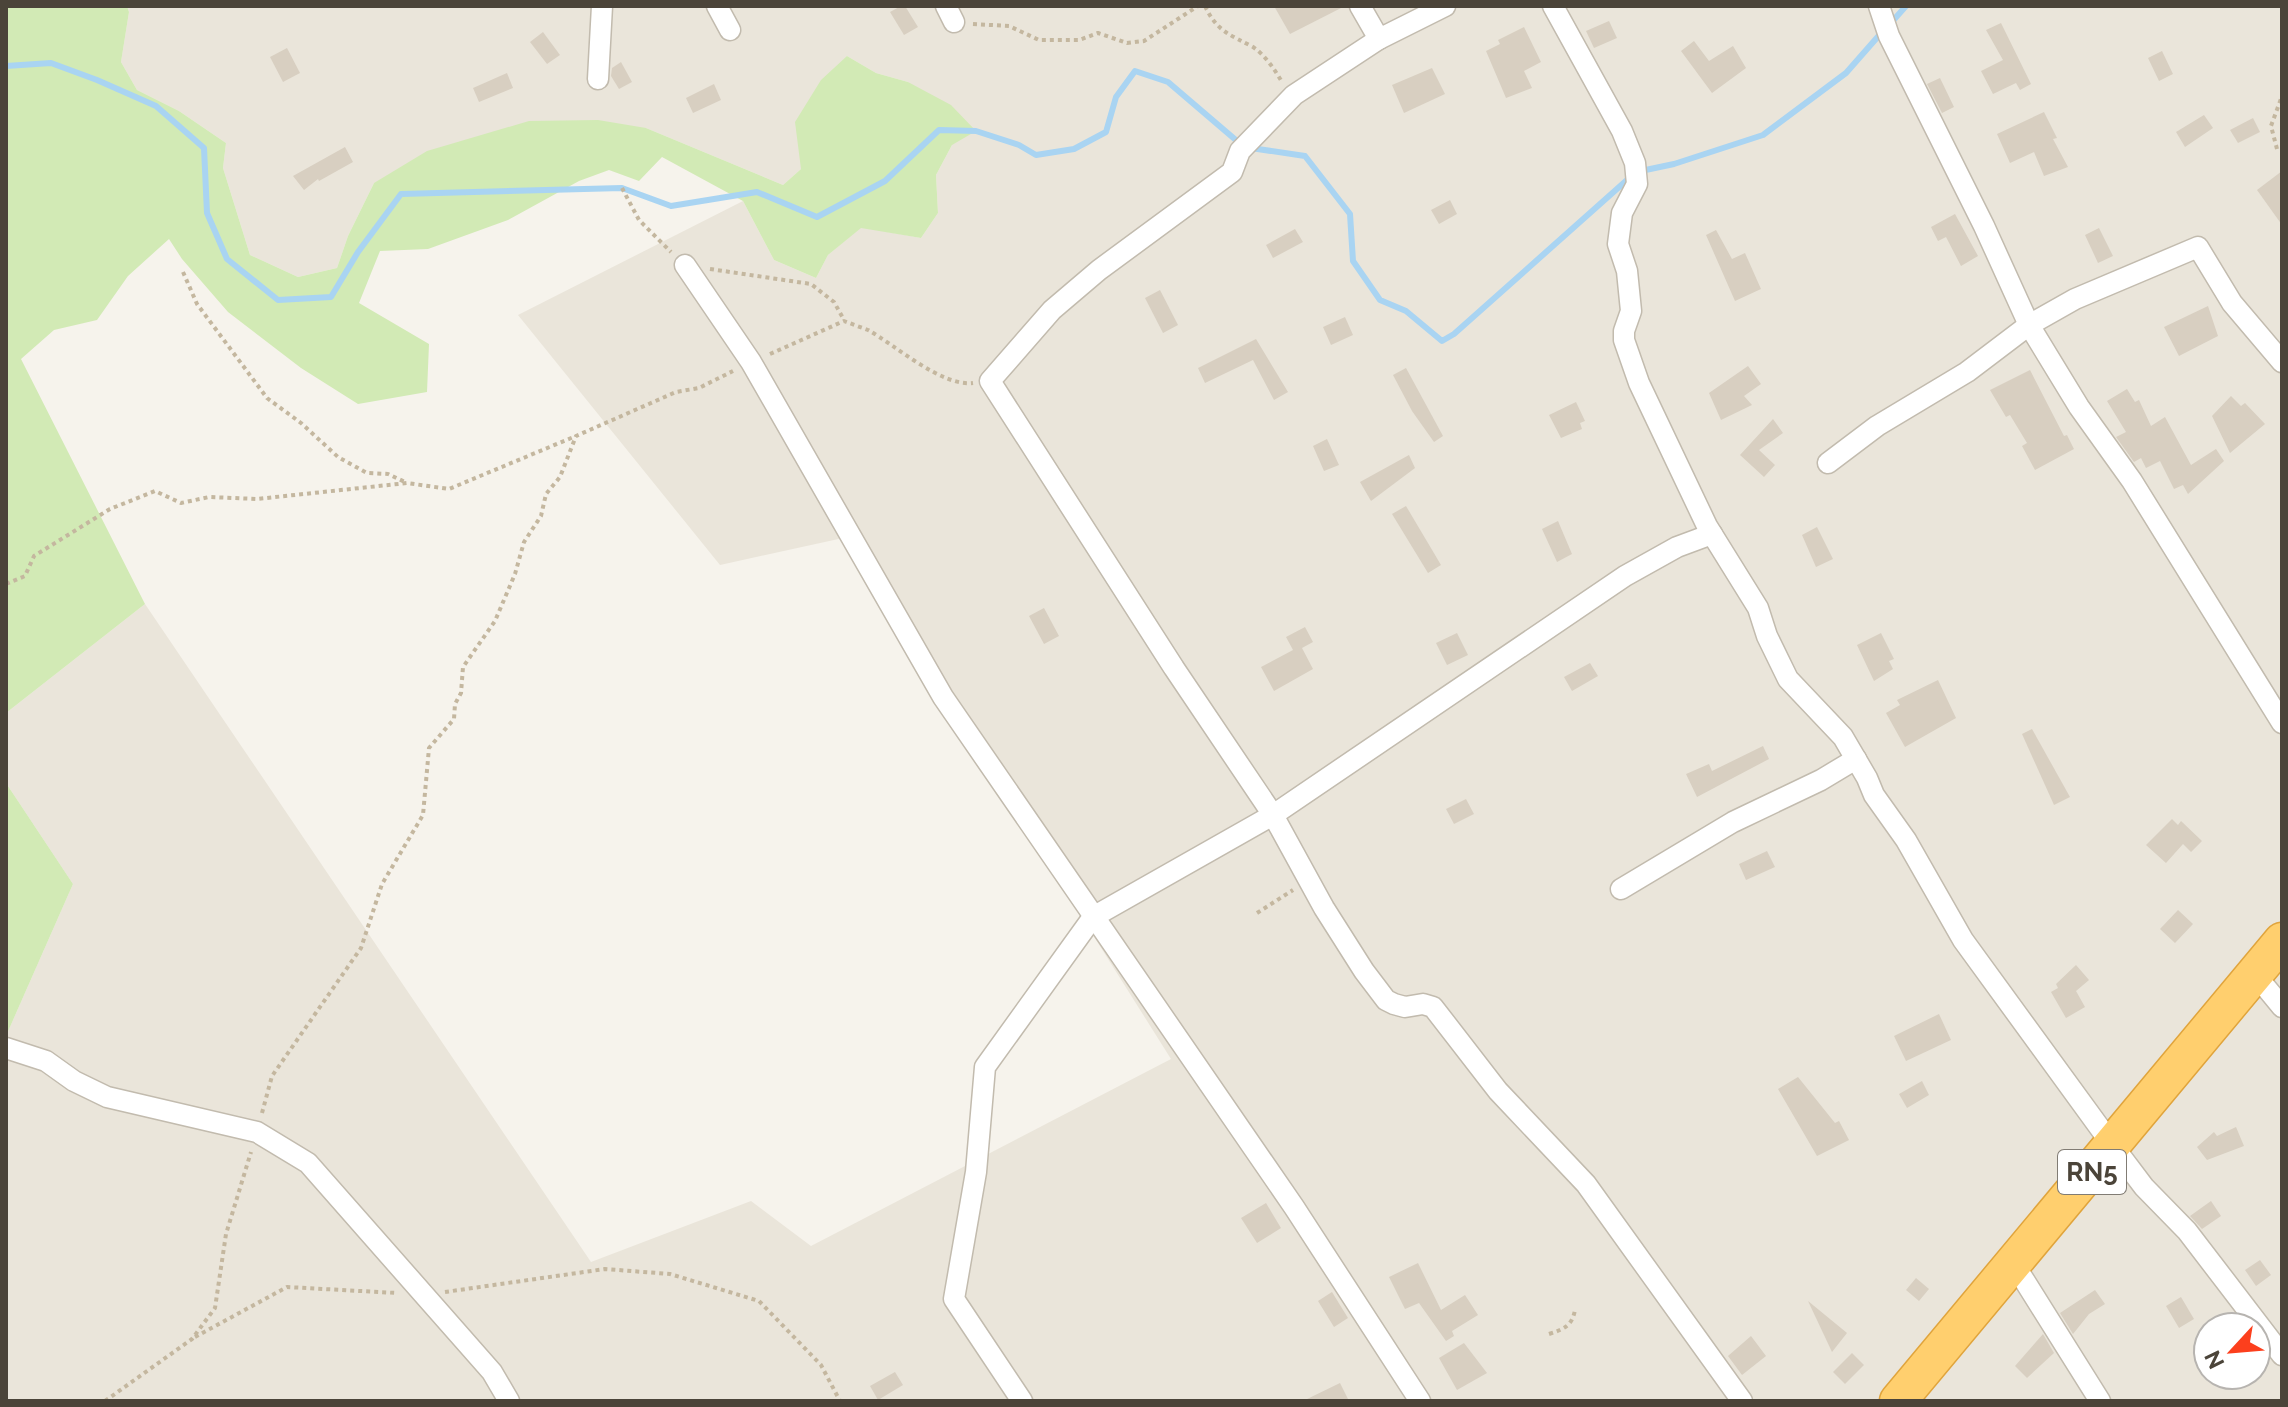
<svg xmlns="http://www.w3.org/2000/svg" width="2288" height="1407" viewBox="0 0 2288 1407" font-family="Raleway,sans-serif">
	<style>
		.residential { fill: #eae5da; fill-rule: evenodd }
		.green { fill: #d2eab5 }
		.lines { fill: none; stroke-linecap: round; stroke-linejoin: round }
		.stream { stroke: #a9d4f2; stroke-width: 6 }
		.building { fill: #d8cfc1 }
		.street-casing { stroke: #c2bbae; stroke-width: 23 }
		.highway-casing { stroke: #e0a43c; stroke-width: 39 }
		.path { stroke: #c4b79f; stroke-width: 4; stroke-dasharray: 4 4; stroke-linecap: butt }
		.street { stroke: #fff; stroke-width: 20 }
		.highway { stroke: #ffcf6e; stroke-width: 36 }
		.labels { text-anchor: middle; stroke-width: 8; stroke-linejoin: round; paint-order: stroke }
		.shield { fill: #fff; stroke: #817c74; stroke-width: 2 }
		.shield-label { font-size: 26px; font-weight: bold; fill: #4b4439 }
	</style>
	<rect width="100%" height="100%" fill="#f6f3ec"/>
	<path class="residential" d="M127,6H2282V1401H6V1036L73,884L6,783V713L145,604L591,1262L751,1201L811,1246L1171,1059L843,538L720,565L518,315L743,201L774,260L816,278L828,255L861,227L921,238L938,213L936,175L952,145L908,82L876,73L847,56L801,169L783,185L646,128L374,183L348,236L337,268L298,277L250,255L223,168L226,143L179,111L137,90L121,62L129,12ZM2208,1327H2256V1375H2208Z"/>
	<g class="green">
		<polygon points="6,6 127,6 129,12 121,62 137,90 179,111 226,143 223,168 250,255 298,277 337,268 348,236 374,183 427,151 529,121 598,120 646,128 783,185 801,169 795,122 821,80 847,56 876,73 908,82 951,105 976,131 952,145 936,175 938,213 921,238 861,228 828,255 816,278 774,260 743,201 662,157 639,181 609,170 579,181 508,220 428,249 380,251 359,303 429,344 427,392 358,404 301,368 228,312 182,259 169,239 128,276 97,320 54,330 21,359 145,604 6,713"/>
		<polygon points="6,783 73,884 6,1036"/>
	</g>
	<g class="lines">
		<g class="stream">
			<polyline points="1890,24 1906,6"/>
			<polyline points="6,66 51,63 97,80 156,106 204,148 207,213 227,259 278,300 331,297 358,252 401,194 622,188 671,206 757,192 817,217 885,181 939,130 976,131 1019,145 1036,155 1074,149 1106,132 1116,97 1135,71 1168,82 1244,147 1305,156 1350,214 1353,261 1380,300 1406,311 1442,341 1454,334 1636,172 1674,164 1763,135 1846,73 1882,32"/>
		</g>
	</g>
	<g class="building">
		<polygon points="901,6 905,6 918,27 904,35 890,12"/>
		<polygon points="1274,6 1345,6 1290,34"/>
		<polygon points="1609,21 1617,38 1594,48 1586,31"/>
		<polygon points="2001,23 2031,84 2020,90 2016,83 1993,94 1981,71 2003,60 1986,30"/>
		<polygon points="1524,27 1541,62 1524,71 1532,88 1506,98 1486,51 1500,44 1498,40"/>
		<polygon points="543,32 560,55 547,64 530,42"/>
		<polygon points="1694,41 1709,61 1733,46 1746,68 1712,93 1681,51"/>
		<polygon points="287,48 300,73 283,82 270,57"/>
		<polygon points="2162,51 2173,74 2159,81 2148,58"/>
		<polygon points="621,62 632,82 619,89 611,76 612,68"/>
		<polygon points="1432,68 1445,94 1404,113 1392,85"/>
		<polygon points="507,73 513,88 479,102 473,88"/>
		<polygon points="1940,78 1954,107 1942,113 1927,84"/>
		<polygon points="714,84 721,100 693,113 686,98"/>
		<polygon points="2044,112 2057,138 2053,139 2068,167 2044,176 2034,152 2010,163 1997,134"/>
		<polygon points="2204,115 2213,128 2185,147 2176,132"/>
		<polygon points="2253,118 2260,132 2238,143 2230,130"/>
		<polygon points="345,147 353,162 319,181 318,179 304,190 293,176"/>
		<polygon points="2282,171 2282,225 2257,190"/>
		<polygon points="1450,200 1457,214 1439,224 1431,210"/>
		<polygon points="1955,214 1978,256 1961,266 1946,237 1938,241 1931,227"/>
		<polygon points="2099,228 2113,256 2098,263 2085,235"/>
		<polygon points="1295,229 1303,242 1273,258 1266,245"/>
		<polygon points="1716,230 1732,259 1745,253 1761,289 1735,301 1706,235"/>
		<polygon points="1160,290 1178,325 1163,333 1145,298"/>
		<polygon points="2208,306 2218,336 2179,356 2164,327"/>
		<polygon points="1345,317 1353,335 1331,345 1323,327"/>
		<polygon points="1256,339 1288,392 1274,400 1253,360 1205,383 1198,368"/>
		<polygon points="1748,366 1761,384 1744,396 1752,405 1721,420 1709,393"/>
		<polygon points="1406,368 1443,436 1434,442 1412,411 1393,375"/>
		<polygon points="2030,370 2064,436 2067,435 2074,449 2035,470 2022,446 2027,443 2010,415 2006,417 1990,390"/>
		<polygon points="2127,389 2135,402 2139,400 2151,426 2165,417 2191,465 2216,449 2224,461 2188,494 2183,485 2174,489 2160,461 2146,468 2141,458 2134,462 2116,437 2126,432 2107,401"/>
		<polygon points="2231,396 2241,406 2245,403 2265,424 2230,453 2212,416"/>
		<polygon points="1576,402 1585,421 1580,423 1582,429 1561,438 1549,415"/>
		<polygon points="1773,419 1783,433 1759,450 1775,465 1764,477 1740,455"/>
		<polygon points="1327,439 1339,465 1324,471 1313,446"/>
		<polygon points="1409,455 1415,468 1371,501 1360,482"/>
		<polygon points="1406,506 1441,565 1428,573 1392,514"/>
		<polygon points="1558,521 1572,554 1557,562 1542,529"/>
		<polygon points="1817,527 1833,559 1816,567 1802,535"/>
		<polygon points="1044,608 1059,636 1044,644 1029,616"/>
		<polygon points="1305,627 1313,642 1302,648 1313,669 1274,691 1261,667 1293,650 1286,637"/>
		<polygon points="1457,633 1468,655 1447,665 1436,643"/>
		<polygon points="1881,633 1894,659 1889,661 1893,669 1874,681 1857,645"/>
		<polygon points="1590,663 1598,676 1572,691 1564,677"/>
		<polygon points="1938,680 1956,718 1905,747 1886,713 1900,705 1897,700"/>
		<polygon points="2032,729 2070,797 2054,805 2022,734"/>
		<polygon points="1763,746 1769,759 1697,797 1686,774 1709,764 1712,771"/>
		<polygon points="1466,799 1474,814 1454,824 1446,809"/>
		<polygon points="2172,819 2178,825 2181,821 2202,841 2191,852 2183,844 2166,863 2146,845"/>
		<polygon points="1767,851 1775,867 1746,880 1739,864"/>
		<polygon points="2178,910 2193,924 2175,943 2160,929"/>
		<polygon points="2076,965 2089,980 2076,991 2085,1007 2066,1018 2051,992 2058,988 2056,984"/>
		<polygon points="1939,1014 1951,1040 1906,1061 1894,1036"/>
		<polygon points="1798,1077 1835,1123 1839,1121 1849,1140 1817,1156 1778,1089"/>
		<polygon points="1922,1081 1929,1095 1907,1108 1899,1094"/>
		<polygon points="2236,1127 2244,1146 2207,1160 2197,1147 2214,1132 2217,1136"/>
		<polygon points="2211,1201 2221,1216 2202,1229 2190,1216"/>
		<polygon points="1266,1203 1281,1228 1257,1243 1241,1218"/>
		<polygon points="2260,1260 2271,1275 2256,1286 2245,1270"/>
		<polygon points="1418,1263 1441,1310 1465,1295 1478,1315 1452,1331 1454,1336 1446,1341 1419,1303 1405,1309 1389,1277"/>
		<polygon points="1916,1278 1929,1289 1919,1301 1906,1290"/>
		<polygon points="2095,1290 2105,1304 2089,1314 2073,1334 2060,1313"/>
		<polygon points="1332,1292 1348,1318 1334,1327 1318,1301"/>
		<polygon points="2181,1297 2194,1319 2179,1328 2166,1306"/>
		<polygon points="1808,1301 1847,1333 1832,1352"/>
		<polygon points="2043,1334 2054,1353 2027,1378 2015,1366"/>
		<polygon points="1751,1336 1766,1356 1742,1375 1728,1356"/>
		<polygon points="1464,1343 1487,1373 1457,1390 1439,1358"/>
		<polygon points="1852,1353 1864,1365 1845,1384 1833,1372"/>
		<polygon points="895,1372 903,1385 878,1400 870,1386"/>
		<polygon points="1340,1383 1349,1401 1303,1401"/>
	</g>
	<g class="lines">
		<defs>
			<g id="street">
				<polyline points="717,6 730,30"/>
				<polyline points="946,6 954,22"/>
				<polyline points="1360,6 1379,39"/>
				<polyline points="1445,6 1379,39 1294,95 1240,151 1232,172 1099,270 1052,310 990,381 1174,668 1273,815 1324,908 1364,971 1386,1000 1394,1004 1405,1007 1423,1004 1433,1007 1498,1091 1586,1184 1742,1401"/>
				<polyline points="1553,6 1622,131 1635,163 1637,184 1622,213 1618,244 1627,271 1631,311 1624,331 1624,340 1639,383 1707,526 1758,608 1767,636 1788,679 1843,737 1867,778 1874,795 1906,840 1963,940 2113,1146 2144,1187 2187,1231 2282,1355"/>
				<polyline points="1879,6 1889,36 1984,226 2029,325 2079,407 2132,481 2282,723"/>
				<polyline points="598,79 602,6"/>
				<polyline points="685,265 751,362 943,697 1294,1207 1420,1401"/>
				<polyline points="1828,463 1877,426 1967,372 2029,325 2075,299 2198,247 2232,303 2282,362"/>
				<polyline points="1621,889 1733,822 1821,780 1856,759"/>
				<polyline points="2254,973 2282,1007"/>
				<polyline points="6,1048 46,1061 74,1081 107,1097 257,1132 308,1163 492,1372 509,1401"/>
				<polyline points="2014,1264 2100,1401"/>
				<polyline points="1022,1401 954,1299 976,1172 985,1067 1093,917 1273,815 1625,576 1677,547 1712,534"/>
			</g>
			<polyline id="highway" points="1898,1401 2282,941"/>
		</defs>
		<use href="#street" class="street-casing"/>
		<use href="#highway" class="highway-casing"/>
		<g class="path">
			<path d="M1205,6C1217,32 1231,35 1253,47C1265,55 1275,70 1282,82"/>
			<polyline points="973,24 1009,26 1039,40 1079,40 1098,33 1127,43 1144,41 1198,6"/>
			<polyline points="2277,149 2271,126 2282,96"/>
			<polyline points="622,188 639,220 671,252"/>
			<polyline points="710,269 811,284 834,302 844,320"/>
			<polyline points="183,272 197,304 267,398 301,423 338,457 367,473 388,474 405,482"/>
			<path d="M770,354L844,321C852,324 860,327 868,330C895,345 942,387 973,383"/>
			<polyline points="6,584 25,576 34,556 110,509 155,491 181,503 209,497 257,499 407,483 449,489 576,436"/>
			<polyline points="1257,913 1293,890"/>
			<polyline points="262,1113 272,1076 361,948 382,884 423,815 429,748 454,719 455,704 461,693 463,667 495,621 515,574 524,542 541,516 546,494 560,477 576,436 676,392 699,388 733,371"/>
			<polyline points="445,1292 605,1269 670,1274 759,1301 821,1365 840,1401"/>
			<path d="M1549,1334C1564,1329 1572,1326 1575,1310"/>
			<polyline points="195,1337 287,1287 397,1293"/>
			<polyline points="105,1401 192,1339 215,1308 226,1234 251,1152"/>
		</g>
		<use href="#street" class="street"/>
		<use href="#highway" class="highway"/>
	</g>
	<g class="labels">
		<rect class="shield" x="2058" y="1150" width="68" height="44" rx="6"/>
		<g class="shield-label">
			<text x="2092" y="1181">RN5</text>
		</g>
	</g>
	<rect width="2288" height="1407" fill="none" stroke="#4b4439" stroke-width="16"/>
	<g transform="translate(2232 1351) rotate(244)"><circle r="38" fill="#ffffff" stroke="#b7b4b0" stroke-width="2"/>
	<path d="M0-6L14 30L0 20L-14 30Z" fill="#fc3f1d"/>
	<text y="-12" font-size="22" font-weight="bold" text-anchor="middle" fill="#4b4439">N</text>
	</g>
</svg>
